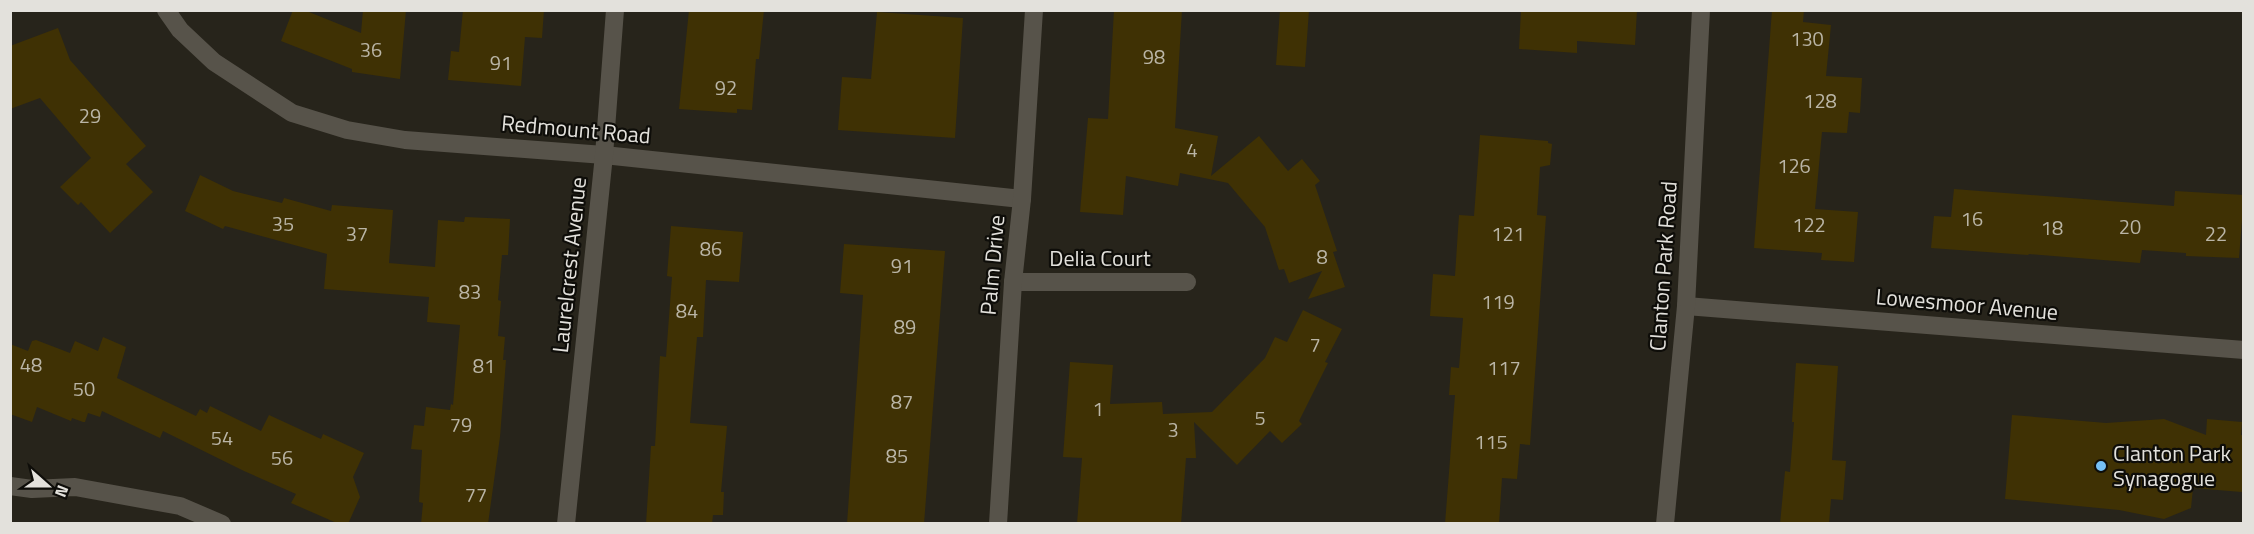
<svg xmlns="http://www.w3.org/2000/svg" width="2254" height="534" viewBox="0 0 2254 534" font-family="'Titillium Web',sans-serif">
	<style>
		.building { fill: #3f3104 }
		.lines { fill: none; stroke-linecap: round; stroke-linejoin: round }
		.street { stroke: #57534a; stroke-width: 18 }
		.poi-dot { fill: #75c0f6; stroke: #0e0d09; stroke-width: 2 }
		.labels { text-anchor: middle; stroke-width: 4.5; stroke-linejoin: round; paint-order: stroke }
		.number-label { font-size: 20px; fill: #bab5a6 }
		.street-label { font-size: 22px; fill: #e3e1dc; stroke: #0e0d09 }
		.poi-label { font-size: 22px; fill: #e3e1dc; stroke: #0e0d09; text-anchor: start }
	</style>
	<rect width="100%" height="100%" fill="#27241b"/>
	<g class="building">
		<polygon points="293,10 304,10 361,33 363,10 406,10 400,79 352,72 352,69 281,41"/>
		<polygon points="463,10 544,10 542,38 525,37 521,86 448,80 451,51 459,52"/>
		<polygon points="689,10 764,10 759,59 756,59 752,110 737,109 737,113 679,109"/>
		<polygon points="1114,10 1182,10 1175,128 1218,136 1211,176 1259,136 1288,171 1302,159 1320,181 1315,185 1337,251 1333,252 1345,287 1308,299 1322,271 1289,283 1284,269 1279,270 1265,227 1228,183 1180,173 1178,186 1126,176 1123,215 1080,212 1088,118 1108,119"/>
		<polygon points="1280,10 1309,10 1305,67 1276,65"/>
		<polygon points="1521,10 1637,10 1635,45 1577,41 1577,53 1519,49"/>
		<polygon points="1772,10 1804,10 1803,22 1831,25 1826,76 1862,78 1860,113 1849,112 1847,133 1822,132 1815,209 1858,212 1854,262 1821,260 1822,253 1754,248"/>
		<polygon points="877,12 963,18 955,138 838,130 842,77 871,79"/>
		<polygon points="58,28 70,60 146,146 126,164 153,192 110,233 81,202 78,205 60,187 91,158 40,98 10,109 10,46"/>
		<polygon points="1480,135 1548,141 1548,143 1552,144 1550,165 1540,167 1537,215 1546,216 1530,445 1520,444 1517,479 1502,478 1499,524 1445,524 1455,395 1449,395 1451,367 1459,368 1463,318 1430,316 1433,274 1455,276 1459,215 1474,216"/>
		<polygon points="200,175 233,191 282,203 284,198 331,211 332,205 393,210 389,263 435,267 438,220 464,222 465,217 510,219 508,255 502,255 498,300 501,301 498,336 505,337 503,360 506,360 500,437 488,524 421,524 423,503 419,502 422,450 411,449 414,425 424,426 426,407 450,410 451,404 453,405 460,325 427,322 429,297 324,289 327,254 225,226 223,229 185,211"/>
		<polygon points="1954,189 2174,206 2175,191 2244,195 2244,220 2242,220 2239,258 2186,256 2186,253 2142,250 2140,263 2029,254 2028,255 1931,248 1934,216 1951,217"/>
		<polygon points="671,226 743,232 739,282 706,280 703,337 697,337 690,423 727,426 721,492 724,492 723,515 713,515 712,524 646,524 651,446 655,446 660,356 666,357 672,277 667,276"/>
		<polygon points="844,244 945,251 924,524 847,524 863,295 840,293"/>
		<polygon points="1303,310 1342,329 1325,362 1328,363 1299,421 1302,424 1282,443 1270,431 1237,465 1194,422 1196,458 1186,458 1181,524 1077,524 1082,458 1063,457 1070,362 1113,365 1110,404 1162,402 1163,414 1212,412 1265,358 1275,337 1287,342"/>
		<polygon points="103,337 126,347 117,378 196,416 200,409 207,413 210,406 261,431 269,415 321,439 323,434 364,453 353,477 360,497 348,524 339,524 291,503 296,494 244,471 163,431 160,438 102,411 100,417 88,413 85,422 83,422 72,418 71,421 37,407 32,422 10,414 10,344 28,351 32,341 36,340 70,353 75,341 98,351"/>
		<polygon points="1796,363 1838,366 1832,460 1846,461 1843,500 1831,499 1829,524 1780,524 1785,471 1790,472 1794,422 1792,422"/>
		<polygon points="2012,415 2106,423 2164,419 2206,435 2207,419 2242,422 2241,435 2244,435 2242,492 2193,488 2191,508 2164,519 2119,510 2005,499"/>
	</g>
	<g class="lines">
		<g class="street">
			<polyline points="166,10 180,30 214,62 292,113 347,130 405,140 604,155 1022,199"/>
			<polyline points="1013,282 1187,282"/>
			<polyline points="1686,306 2244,350"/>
			<polyline points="10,486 32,489 75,487 180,506 222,524"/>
			<polyline points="566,524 604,155 615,10"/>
			<polyline points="998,524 1013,282 1022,199 1034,10"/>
			<polyline points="1665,524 1686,306 1701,10"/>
		</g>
	</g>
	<circle class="poi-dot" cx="2101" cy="466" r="6"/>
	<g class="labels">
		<g class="number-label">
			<text x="1807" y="46">130</text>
			<text x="371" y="57">36</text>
			<text x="1154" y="64">98</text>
			<text x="501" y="70">91</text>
			<text x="726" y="95">92</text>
			<text x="1820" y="108">128</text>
			<text x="90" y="123">29</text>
			<text x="1192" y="157">4</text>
			<text x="1794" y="173">126</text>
			<text x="1972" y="226">16</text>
			<text x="283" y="231">35</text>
			<text x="1809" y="232">122</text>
			<text x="2130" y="234">20</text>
			<text x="2052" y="235">18</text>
			<text x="357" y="241">37</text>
			<text x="1508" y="241">121</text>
			<text x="2216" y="241">22</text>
			<text x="711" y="256">86</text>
			<text x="1322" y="264">8</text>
			<text x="902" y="273">91</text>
			<text x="470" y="299">83</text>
			<text x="1498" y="309">119</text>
			<text x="687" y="318">84</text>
			<text x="905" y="334">89</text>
			<text x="1315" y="352">7</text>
			<text x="31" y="372">48</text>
			<text x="484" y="373">81</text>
			<text x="1504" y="375">117</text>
			<text x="84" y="396">50</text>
			<text x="902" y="409">87</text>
			<text x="1098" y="416">1</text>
			<text x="1260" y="425">5</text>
			<text x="461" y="432">79</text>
			<text x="1173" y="437">3</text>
			<text x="222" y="445">54</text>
			<text x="1491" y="449">115</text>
			<text x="897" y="463">85</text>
			<text x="282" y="465">56</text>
			<text x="476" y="502">77</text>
		</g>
		<g class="street-label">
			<text transform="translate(576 129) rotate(5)" y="8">Redmount Road</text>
			<text x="1100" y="266">Delia Court</text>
			<text transform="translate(569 265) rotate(-84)" y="8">Laurelcrest Avenue</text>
			<text transform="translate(992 265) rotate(-85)" y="8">Palm Drive</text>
			<text transform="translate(1663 266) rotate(-86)" y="8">Clanton Park Road</text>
			<text transform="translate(1967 304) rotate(5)" y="8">Lowesmoor Avenue</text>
		</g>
		<g class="poi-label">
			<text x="2113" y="461">Clanton Park<tspan x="2113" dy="25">Synagogue</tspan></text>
		</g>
	</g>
	<rect width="2254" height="534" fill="none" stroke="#e3e1dc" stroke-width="24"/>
	<g transform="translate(48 486) rotate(111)" stroke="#0e0d09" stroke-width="4.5" paint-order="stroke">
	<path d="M0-4.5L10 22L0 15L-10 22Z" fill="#e3e1dc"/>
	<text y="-9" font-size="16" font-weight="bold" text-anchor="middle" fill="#e3e1dc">N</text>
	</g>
</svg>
